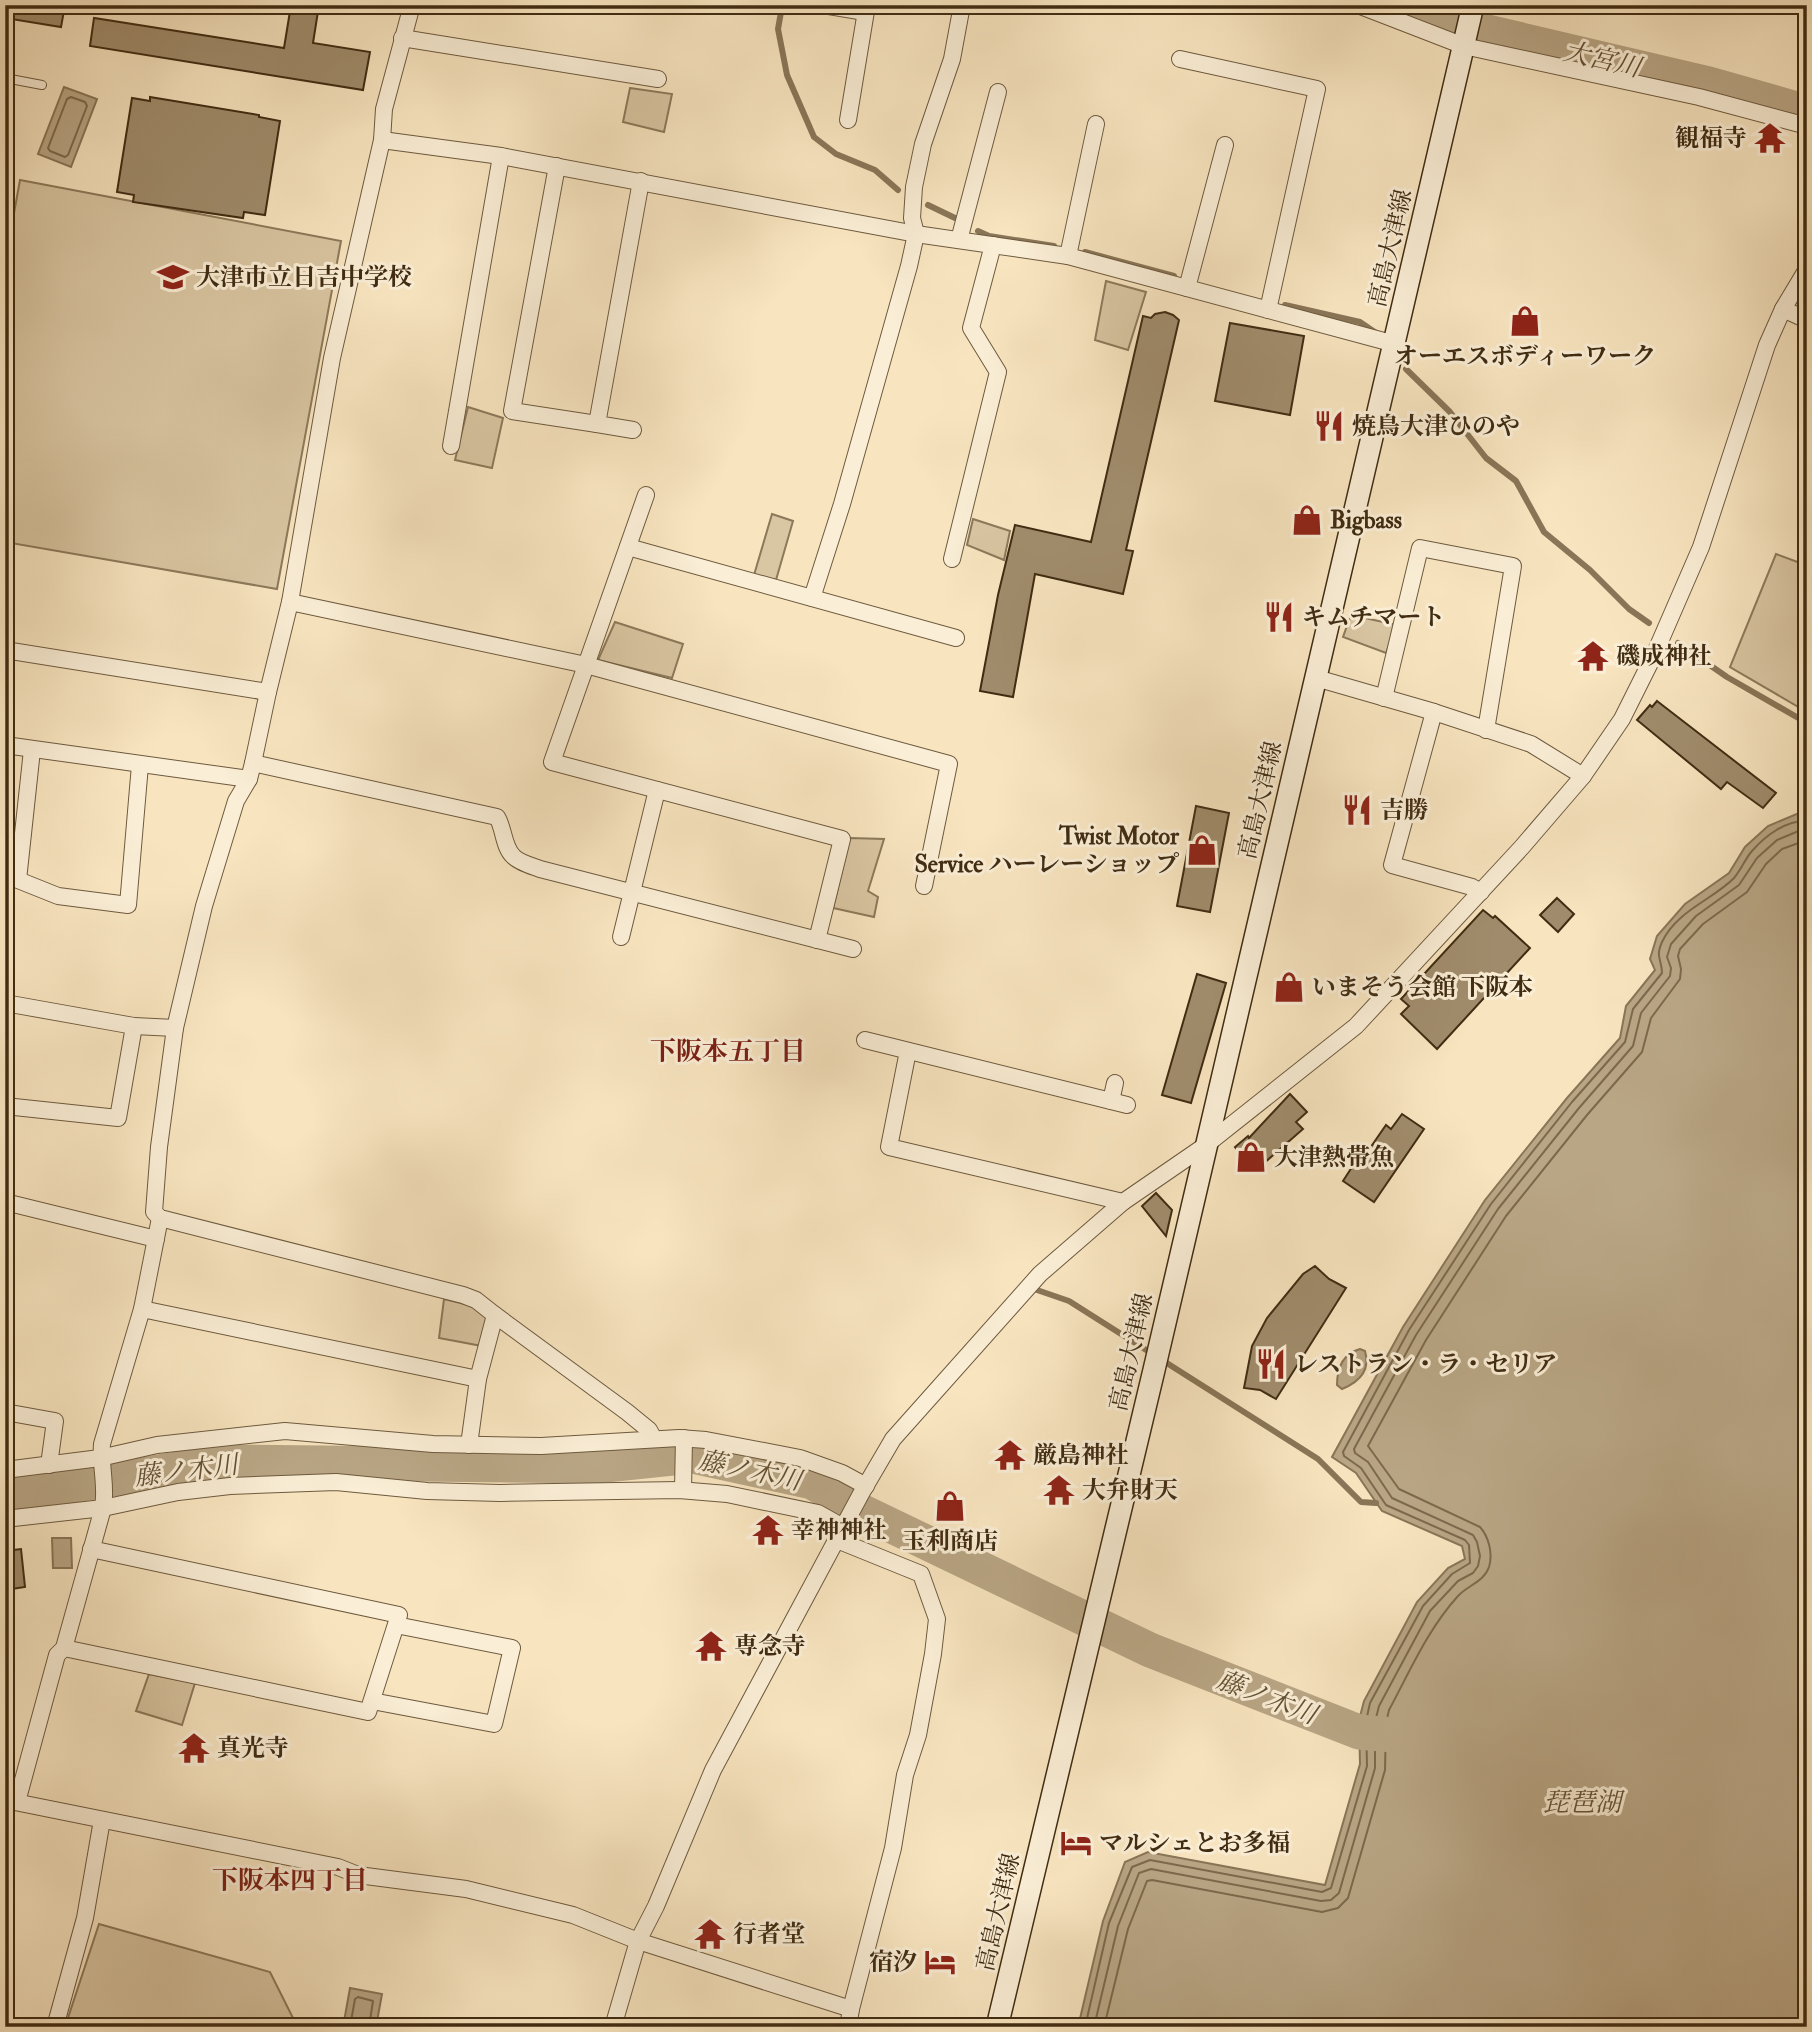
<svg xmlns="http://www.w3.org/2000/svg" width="1812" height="2032" viewBox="0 0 1812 2032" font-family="'IM FELL Double Pica','Noto Serif JP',serif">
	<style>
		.green { fill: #d9c6a2; stroke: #8c795a; stroke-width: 2 }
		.water { fill: #b9a685; stroke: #897557; stroke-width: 2 }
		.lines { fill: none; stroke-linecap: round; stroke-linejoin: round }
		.shore { stroke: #7c694c; stroke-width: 2 }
		.stream { stroke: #897557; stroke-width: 6 }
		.river { stroke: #b9a685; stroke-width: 35 }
		.building { fill: #a08c6c; stroke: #402c12; stroke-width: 2 }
		.service-casing { stroke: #6e5a3e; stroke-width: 10 }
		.minor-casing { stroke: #6e5a3e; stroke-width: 18 }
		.secondary-casing { stroke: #402c12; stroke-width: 24 }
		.service { stroke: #faeed6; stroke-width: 8 }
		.minor { stroke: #faeed6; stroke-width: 16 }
		.secondary { stroke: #faeed6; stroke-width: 21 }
		.labels { text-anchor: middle; stroke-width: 6; stroke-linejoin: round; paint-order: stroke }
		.poi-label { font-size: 24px; font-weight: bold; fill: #402c12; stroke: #faeed6; text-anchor: start }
		.street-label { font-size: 24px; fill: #402c12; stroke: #faeed6 }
		.water-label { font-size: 26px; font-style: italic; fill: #645134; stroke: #faeed6 }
		.neighbourhood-label { font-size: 26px; font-weight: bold; fill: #7a1f14; stroke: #faeed6 }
	</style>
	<rect width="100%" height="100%" fill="#f8e5c0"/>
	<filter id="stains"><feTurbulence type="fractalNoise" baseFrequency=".00286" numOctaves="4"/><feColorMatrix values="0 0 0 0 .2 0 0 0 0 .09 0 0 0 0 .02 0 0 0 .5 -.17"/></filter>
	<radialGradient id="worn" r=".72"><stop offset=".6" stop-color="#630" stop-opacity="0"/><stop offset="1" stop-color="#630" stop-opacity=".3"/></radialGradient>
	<g class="green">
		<polygon points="630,88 672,94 664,132 623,122"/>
		<polygon points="20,180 341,241 277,589 5,542 5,263"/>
		<polygon points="1106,281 1146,292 1128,350 1095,340"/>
		<polygon points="468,407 503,418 492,468 455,460"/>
		<polygon points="772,514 793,521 776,580 754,575"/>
		<polygon points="973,519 1010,531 1004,560 967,545"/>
		<polygon points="1776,554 1803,564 1807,561 1807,712 1730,667"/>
		<polygon points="1351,615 1397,625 1386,653 1343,637"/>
		<polygon points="615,622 683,644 672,678 598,660"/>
		<polygon points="850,838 884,839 868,891 878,897 874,917 833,908"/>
		<polygon points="444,1299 473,1306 491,1317 482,1346 439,1338"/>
		<polygon points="149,1674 195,1683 182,1725 136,1711"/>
		<polygon points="99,1924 270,1972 295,2022 293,2027 65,2027"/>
	</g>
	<g class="water">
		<polygon points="64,87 97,99 71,167 38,154"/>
		<polygon points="1799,813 1807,814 1807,2027 1078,2027 1103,1921 1125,1862 1148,1852 1325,1885 1360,1764 1359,1720 1364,1701 1417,1602 1448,1568 1465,1559 1462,1546 1382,1511 1356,1473 1332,1457 1403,1327 1485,1200 1567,1098 1620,1038 1626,1006 1655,970 1650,959 1657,936 1685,904 1729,873 1745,847 1768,826"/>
		<path d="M1360,1349L1365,1351C1371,1371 1359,1382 1342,1389L1337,1385C1337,1368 1342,1354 1360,1349Z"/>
		<polygon points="52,1538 71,1538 72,1568 53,1568"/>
		<polygon points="350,1988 382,1994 376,2027 343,2027"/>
	</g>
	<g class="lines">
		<g class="shore">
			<polygon points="71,97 85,102 87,106 68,155 65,157 50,151 48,148 67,99"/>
			<polyline points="350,2027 355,1999 358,1997 373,2001 369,2027"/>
			<path d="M1085,2027L1109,1923L1132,1867L1150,1860L1322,1892L1331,1888L1367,1766L1366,1721L1370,1703L1423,1606L1452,1574L1470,1563L1469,1545L1465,1540L1386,1505L1361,1468L1344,1456L1343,1452L1409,1330L1491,1204L1572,1102L1625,1042L1633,1009L1662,973C1662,959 1655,958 1662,942C1676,911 1714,899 1734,878C1741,870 1745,859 1752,851C1765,836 1786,820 1807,821"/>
			<polyline points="1094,2027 1118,1926 1139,1873 1151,1869 1321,1901 1331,1900 1339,1893 1375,1768 1375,1722 1379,1706 1430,1611 1458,1581 1473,1573 1478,1566 1480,1556 1477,1542 1473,1535 1392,1498 1368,1462 1355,1453 1354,1449 1416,1335 1498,1209 1579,1108 1633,1046 1641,1013 1670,976 1671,968 1667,957 1671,944 1696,916 1739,885 1757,858 1777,840 1801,830 1807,830"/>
			<path d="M1104,2027L1128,1929L1147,1881L1152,1880L1322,1912L1338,1908L1348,1898L1385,1770L1386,1723L1389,1710C1410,1671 1428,1629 1458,1596C1468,1585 1484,1582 1489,1567C1493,1554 1489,1537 1480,1527L1399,1489L1368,1446L1426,1340L1506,1216L1587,1115L1642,1052L1651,1018L1680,979L1681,969L1678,956L1680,949L1703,924L1747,892L1766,864L1782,849L1807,840"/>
		</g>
		<g class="stream">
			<polyline points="781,12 778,29 787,75 814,137 836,154 875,170 898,190"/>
			<polyline points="928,205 955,218"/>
			<polyline points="978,231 989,236 1054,246"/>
			<polyline points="1085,252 1174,276"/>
			<polyline points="1285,305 1360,322 1379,335"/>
			<polyline points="1406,369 1450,412 1486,458 1516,481 1544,532 1590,570 1629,609 1649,623"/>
			<polyline points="1678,643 1727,677 1807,723"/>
			<polyline points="1037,1290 1069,1301 1318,1459 1361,1502 1376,1503"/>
		</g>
		<g class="river">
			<polyline points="1398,5 1436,20 1709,84 1807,112"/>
			<polyline points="5,1496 222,1462 596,1466 692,1456 812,1482 863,1512 1150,1650 1359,1732 1405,1736"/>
		</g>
	</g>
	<g class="building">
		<polygon points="5,5 65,5 61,27 5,18"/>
		<polygon points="291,5 319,5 313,43 370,52 363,90 90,46 94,18 284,48"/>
		<polygon points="150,97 259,115 259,117 280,121 265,215 244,212 243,218 133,202 134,195 117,192 132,98 150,101"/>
		<polygon points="1165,312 1173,315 1179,320 1126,550 1133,551 1123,594 1035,574 1013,697 980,691 998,595 1015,525 1091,542 1143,316 1151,318 1155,314"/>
		<polygon points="1230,323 1304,336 1290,415 1215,401"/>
		<polygon points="1657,701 1776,793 1763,808 1727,782 1721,789 1637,720 1650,705 1652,707"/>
		<polygon points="1196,806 1229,813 1210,912 1177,906"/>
		<polygon points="1557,898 1574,914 1558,932 1540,915"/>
		<polygon points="1483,910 1493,918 1495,916 1530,948 1437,1049 1401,1014 1409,1006 1401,999"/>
		<polygon points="1197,974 1226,983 1191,1103 1162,1095"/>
		<polygon points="1290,1094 1307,1112 1296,1122 1303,1129 1255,1171 1235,1147 1248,1136 1249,1138"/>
		<polygon points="1402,1114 1424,1129 1374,1202 1343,1181 1363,1150 1368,1151 1386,1125 1391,1129"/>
		<polygon points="1156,1193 1172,1210 1166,1236 1142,1206"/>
		<polygon points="1315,1266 1329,1279 1346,1288 1276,1399 1260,1390 1244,1388 1252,1346 1267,1318 1303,1274"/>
		<polygon points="21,1549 25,1587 5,1590 5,1551"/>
	</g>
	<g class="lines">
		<defs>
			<polyline id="service" points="5,78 42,85"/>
			<g id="minor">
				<polyline points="412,5 384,109 382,140 332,358 290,602 268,692 253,763 249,779 236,801 204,906 175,1028 159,1147 154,1212 160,1218 463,1295 476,1300 495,1315"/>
				<polyline points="823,5 865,12"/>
				<polyline points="1358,5 1464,46 1699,97 1807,126"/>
				<polyline points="402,38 658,79"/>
				<polyline points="1180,59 1317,89 1268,310"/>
				<polyline points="848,120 867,5"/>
				<polyline points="382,140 501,156 916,234 1068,256 1395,344"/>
				<polyline points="557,166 512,411 597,424"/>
				<polyline points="959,240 998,92"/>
				<polyline points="1068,256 1096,124"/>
				<polyline points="1187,288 1225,145"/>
				<polyline points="1783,309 1807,320"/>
				<polyline points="633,430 597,424 641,181"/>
				<polyline points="451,446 501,156"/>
				<polyline points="646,495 552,762 842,839 817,940"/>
				<polyline points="628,547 956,638"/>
				<polyline points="952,559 998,372 971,328 993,245"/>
				<polyline points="812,598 842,504 909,266 916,234 912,218 914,187 923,144 952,59 962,5"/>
				<polyline points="290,602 586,665 949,764 924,886"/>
				<polyline points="5,650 268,692"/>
				<polyline points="1316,678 1434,712 1531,744 1583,776"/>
				<polyline points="1384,698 1420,548 1513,566 1486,730"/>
				<polyline points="1434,712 1392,865 1472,887 1481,892"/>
				<polyline points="5,745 249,779"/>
				<polyline points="32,750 18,880 58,896 128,905 140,765"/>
				<path d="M253,763L497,817C504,828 503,846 513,856C518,862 532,866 540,869L853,949"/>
				<polyline points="621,937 657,790"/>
				<polyline points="5,1003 134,1026 118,1118 5,1106"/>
				<polyline points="134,1026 175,1028"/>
				<polyline points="865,1040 1127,1105"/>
				<polyline points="908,1051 889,1147 1123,1202"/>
				<polyline points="1111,1101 1115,1083"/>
				<polyline points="5,1202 156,1239"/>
				<polyline points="142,1309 478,1379 469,1445"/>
				<polyline points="478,1379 495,1315 627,1412 649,1430 654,1439"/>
				<polyline points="5,1412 55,1421 49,1465"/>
				<polyline points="5,1470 100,1458 157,1445 285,1431 433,1444 541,1446 679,1438 706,1440 800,1458 842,1473 866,1486"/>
				<polyline points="683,1490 684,1438"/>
				<polyline points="5,1519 103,1508 178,1492 230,1486 336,1482 427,1491 500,1493 679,1490 727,1494 818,1513 843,1527"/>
				<polyline points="837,1540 921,1574 937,1619 933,1654 918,1735 905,1775 893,1848 851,2009 848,2027"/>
				<polyline points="64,1648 368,1712 399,1615 91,1549"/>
				<polyline points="372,1701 494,1724 512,1648 396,1625"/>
				<polyline points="5,1800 338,1867 358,1875 466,1889 573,1915 638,1941 851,2009"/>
				<path d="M17,1802L57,1655L64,1648L103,1508C107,1487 100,1465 102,1444L142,1309L160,1218"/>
				<polyline points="5,2025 18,2027"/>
				<polyline points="55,2027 85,1918 102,1820"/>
				<polyline points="613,2027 638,1941 656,1906 713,1770 862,1492 893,1439 1040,1274 1123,1202 1206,1145 1356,1026 1522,847 1583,776 1622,719 1655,653 1701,547 1767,345 1783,309 1807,269"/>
			</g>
			<polyline id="secondary" points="997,2027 1154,1370 1473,5"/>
		</defs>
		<use href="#service" class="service-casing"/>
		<use href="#minor" class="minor-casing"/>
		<use href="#secondary" class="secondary-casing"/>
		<use href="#service" class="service"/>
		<use href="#minor" class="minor"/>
		<use href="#secondary" class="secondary"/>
	</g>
	<defs>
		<symbol id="temple-bare" viewBox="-9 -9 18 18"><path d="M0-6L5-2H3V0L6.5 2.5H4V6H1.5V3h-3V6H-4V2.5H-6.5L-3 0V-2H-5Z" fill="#8f2418" stroke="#faeed6" stroke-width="2.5" paint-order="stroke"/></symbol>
		<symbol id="school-bare" viewBox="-9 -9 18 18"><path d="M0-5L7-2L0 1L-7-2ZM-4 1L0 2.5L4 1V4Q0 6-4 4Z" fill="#8f2418" stroke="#faeed6" stroke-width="2.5" paint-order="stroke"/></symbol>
		<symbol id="shop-bare" viewBox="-9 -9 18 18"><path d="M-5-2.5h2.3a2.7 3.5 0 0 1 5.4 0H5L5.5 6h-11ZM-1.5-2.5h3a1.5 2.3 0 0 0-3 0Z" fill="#8f2418" stroke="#faeed6" stroke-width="2.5" paint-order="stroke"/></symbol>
		<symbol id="restaurant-bare" viewBox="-9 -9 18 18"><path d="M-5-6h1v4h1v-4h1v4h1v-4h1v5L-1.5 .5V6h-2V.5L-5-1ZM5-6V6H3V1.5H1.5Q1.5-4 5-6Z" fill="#8f2418" stroke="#faeed6" stroke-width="2.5" paint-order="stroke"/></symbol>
		<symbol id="hotel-bare" viewBox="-9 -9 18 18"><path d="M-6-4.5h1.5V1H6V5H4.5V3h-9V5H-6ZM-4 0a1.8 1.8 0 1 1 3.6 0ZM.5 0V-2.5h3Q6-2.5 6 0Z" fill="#8f2418" stroke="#faeed6" stroke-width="2.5" paint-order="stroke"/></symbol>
	</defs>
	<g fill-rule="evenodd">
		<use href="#temple-bare" x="1748" y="116" width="44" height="44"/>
		<use href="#school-bare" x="151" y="255" width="44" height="44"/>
		<use href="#shop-bare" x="1503" y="299" width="44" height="44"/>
		<use href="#restaurant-bare" x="1307" y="404" width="44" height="44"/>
		<use href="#shop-bare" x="1285" y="498" width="44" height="44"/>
		<use href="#restaurant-bare" x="1257" y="595" width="44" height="44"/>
		<use href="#temple-bare" x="1571" y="634" width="44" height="44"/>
		<use href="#restaurant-bare" x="1335" y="788" width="44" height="44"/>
		<use href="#shop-bare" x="1180" y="828" width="44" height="44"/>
		<use href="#shop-bare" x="1267" y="965" width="44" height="44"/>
		<use href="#shop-bare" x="1229" y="1135" width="44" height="44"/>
		<use href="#restaurant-bare" x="1249" y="1342" width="44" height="44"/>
		<use href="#temple-bare" x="988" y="1433" width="44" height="44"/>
		<use href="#temple-bare" x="1037" y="1468" width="44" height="44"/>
		<use href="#shop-bare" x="928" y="1484" width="44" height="44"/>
		<use href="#temple-bare" x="746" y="1508" width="44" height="44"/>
		<use href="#temple-bare" x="689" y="1624" width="44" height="44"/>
		<use href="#temple-bare" x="172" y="1726" width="44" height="44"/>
		<use href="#hotel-bare" x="1054" y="1821" width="44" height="44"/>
		<use href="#temple-bare" x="688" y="1912" width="44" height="44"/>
		<use href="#hotel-bare" x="918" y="1940" width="44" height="44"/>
	</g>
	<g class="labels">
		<g class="poi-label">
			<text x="1747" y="146" text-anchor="end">観福寺</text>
			<text x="196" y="285">大津市立日吉中学校</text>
			<text x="1525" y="364" text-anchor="middle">オーエスボディーワーク</text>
			<text x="1352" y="434">焼鳥大津ひのや</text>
			<text x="1330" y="528">Bigbass</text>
			<text x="1302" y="625">キムチマート</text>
			<text x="1616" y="664">磯成神社</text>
			<text x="1380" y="818">吉勝</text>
			<text x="1179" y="844" text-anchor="end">Twist Motor<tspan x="1179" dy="28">Service ハーレーショップ</tspan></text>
			<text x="1312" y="995">いまそう会館 下阪本</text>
			<text x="1274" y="1165">大津熱帯魚</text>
			<text x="1294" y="1372">レストラン・ラ・セリア</text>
			<text x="1033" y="1463">厳島神社</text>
			<text x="1082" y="1498">大弁財天</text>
			<text x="791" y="1538">幸神神社</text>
			<text x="950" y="1549" text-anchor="middle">玉利商店</text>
			<text x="734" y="1654">専念寺</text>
			<text x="217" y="1756">真光寺</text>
			<text x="1099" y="1851">マルシェとお多福</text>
			<text x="733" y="1942">行者堂</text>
			<text x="917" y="1970" text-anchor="end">宿汐</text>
		</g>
		<g class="street-label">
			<text transform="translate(1390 248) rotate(-77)" y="8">高島大津線</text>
			<text transform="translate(1260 800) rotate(-77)" y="8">高島大津線</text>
			<text transform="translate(1131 1352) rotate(-77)" y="8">高島大津線</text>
			<text transform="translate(998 1912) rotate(-77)" y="8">高島大津線</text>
		</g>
		<g class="water-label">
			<text transform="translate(1602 59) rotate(13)" y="9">大宮川</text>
			<text transform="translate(186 1470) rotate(-7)" y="9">藤ノ木川</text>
			<text transform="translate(750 1470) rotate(12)" y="9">藤ノ木川</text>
			<text transform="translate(1267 1697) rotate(21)" y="9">藤ノ木川</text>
			<text x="1582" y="1811">琵琶湖</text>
		</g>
		<g class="neighbourhood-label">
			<text x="728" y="1060">下阪本五丁目</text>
			<text x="290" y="1889">下阪本四丁目</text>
		</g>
	</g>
	<rect width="1812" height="2032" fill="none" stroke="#f8e5c0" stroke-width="28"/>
	<rect x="7" y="7" width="1798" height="2018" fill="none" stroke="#402c12" stroke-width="3.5"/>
	<rect x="14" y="14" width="1784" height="2004" fill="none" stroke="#402c12" stroke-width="2"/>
	<rect width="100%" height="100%" filter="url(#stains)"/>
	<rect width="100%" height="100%" fill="url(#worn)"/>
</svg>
